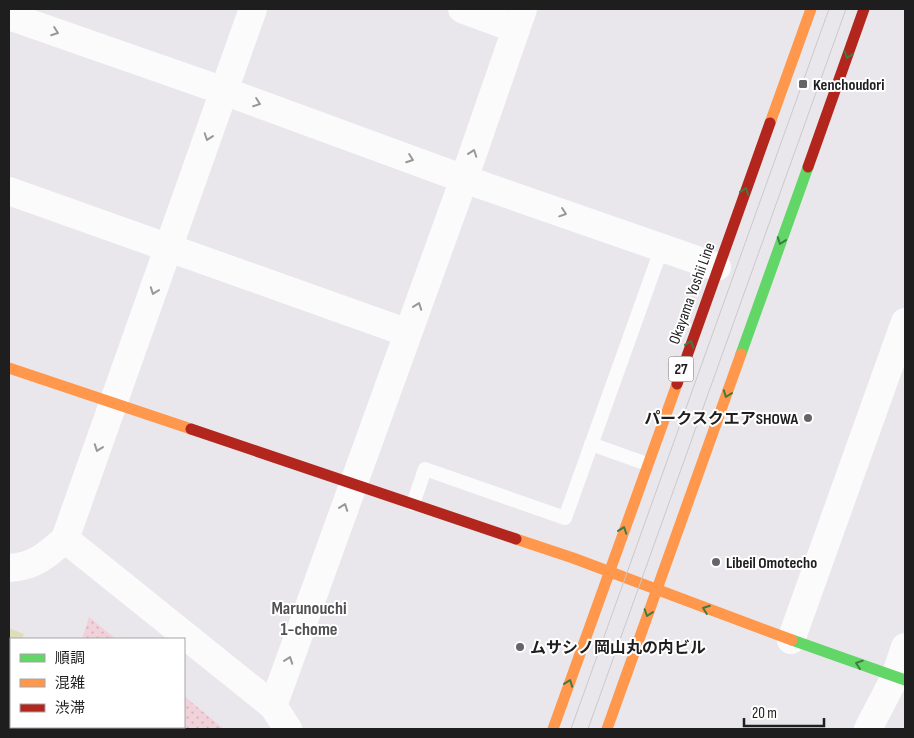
<svg xmlns="http://www.w3.org/2000/svg" width="914" height="738" viewBox="0 0 914 738" font-family="'Sofia Sans Condensed','Noto Sans JP',sans-serif">
	<style>
		.park { fill: url(#park-dots) }
		.water { fill: #e0deba }
		.lines { fill: none; stroke-linecap: round; stroke-linejoin: round }
		.lane { stroke: #fcfbfc; stroke-width: 14 }
		.street { stroke: #fcfbfc; stroke-width: 28 }
		.fast { stroke: #63d668; stroke-width: 11 }
		.slow { stroke: #ff974d; stroke-width: 11 }
		.jam { stroke: #b3261e; stroke-width: 11 }
		.tram { stroke: #cac9ca; stroke-width: 1 }
		.oneway { stroke: #989898 }
		.oneway2 { stroke: #407a43 }
		.poi-dot { fill: #656466; stroke: #fff; stroke-width: 2 }
		.labels { text-anchor: middle; stroke-width: 4; stroke-linejoin: round; paint-order: stroke }
		.shield { fill: #fff; stroke: #626262; stroke-width: 1 }
		.shield-label { font-size: 15px; font-weight: bold; fill: #1e1e1e }
		.poi-label { font-size: 16px; font-weight: bold; fill: #1e1e1e; stroke: #fff; text-anchor: start }
		.street-label { font-size: 16px; fill: #1e1e1e; stroke: #fff }
		.neighbourhood-label { font-size: 18px; font-weight: bold; fill: #515151; stroke: #fff }
	</style>
	<defs>
		<pattern id="park-dots" width="8" height="8" patternUnits="userSpaceOnUse" patternTransform="scale(1.25)"><rect width="8" height="8" fill="#f2d2da"/><path d="M2 2h.1M6 6h.1" fill="none" stroke="#cfb4bb" stroke-width="1.8" stroke-linecap="round"/></pattern>
	</defs>
	<rect width="100%" height="100%" fill="#e9e7ec"/>
	<g class="park">
		<polygon points="89,617 116,639 82,639"/>
		<polygon points="184,696 224,729 14,729 15,727 184,727"/>
	</g>
	<polygon class="water" points="9,628 24,634 22,639 11,639 11,671 9,678"/>
	<g class="lines">
		<g class="lane">
			<polyline points="591,444 647,464"/>
			<polyline points="413,504 425,469 565,518 662,247"/>
		</g>
		<g class="street">
			<polyline points="462,9 516,29"/>
			<polyline points="9,16 224,91 464,179 717,267"/>
			<polyline points="9,191 408,333"/>
			<polyline points="65,539 273,706 288,729"/>
			<path d="M9,568C34,567 47,555 65,539L253,9"/>
			<polyline points="791,640 905,322"/>
			<polyline points="273,706 464,179 523,9"/>
			<polyline points="868,729 895,677 905,647"/>
		</g>
		<g class="fast">
			<polyline points="741,354 808,167"/>
			<polyline points="792,640 905,680"/>
		</g>
		<g class="slow">
			<polyline points="770,123 811,9"/>
			<polyline points="9,368 191,429"/>
			<polyline points="516,539 573,558 792,640"/>
			<polyline points="553,729 677,384"/>
			<polyline points="607,729 741,354"/>
		</g>
		<g class="jam">
			<polyline points="808,167 864,9"/>
			<polyline points="677,384 770,123"/>
			<polyline points="191,429 516,539"/>
		</g>
		<g class="tram">
			<polyline points="571,729 829,9"/>
			<polyline points="588,729 846,9"/>
		</g>
	</g>
	<defs><path id="oneway-chevron" d="M-2-3.5L2.5 0L-2 3.5" fill="none" stroke-width="1.6" stroke-linecap="round" stroke-linejoin="round" transform="scale(1.25)"/></defs>
	<g class="oneway">
		<use href="#oneway-chevron" transform="translate(55 32) rotate(20)"/>
		<use href="#oneway-chevron" transform="translate(257 103) rotate(20)"/>
		<use href="#oneway-chevron" transform="translate(208 137) rotate(109)"/>
		<use href="#oneway-chevron" transform="translate(473 153) rotate(-71)"/>
		<use href="#oneway-chevron" transform="translate(410 159) rotate(20)"/>
		<use href="#oneway-chevron" transform="translate(563 213) rotate(19)"/>
		<use href="#oneway-chevron" transform="translate(154 291) rotate(110)"/>
		<use href="#oneway-chevron" transform="translate(418 306) rotate(-70)"/>
		<use href="#oneway-chevron" transform="translate(98 448) rotate(110)"/>
		<use href="#oneway-chevron" transform="translate(344 507) rotate(-70)"/>
		<use href="#oneway-chevron" transform="translate(289 660) rotate(-70)"/>
	</g>
	<g class="oneway2">
		<use href="#oneway-chevron" transform="translate(848 55) rotate(109)"/>
		<use href="#oneway-chevron" transform="translate(745 191) rotate(-70)"/>
		<use href="#oneway-chevron" transform="translate(781 241) rotate(110)"/>
		<use href="#oneway-chevron" transform="translate(690 344) rotate(-70)"/>
		<use href="#oneway-chevron" transform="translate(727 394) rotate(110)"/>
		<use href="#oneway-chevron" transform="translate(623 530) rotate(-71)"/>
		<use href="#oneway-chevron" transform="translate(706 609) rotate(-160)"/>
		<use href="#oneway-chevron" transform="translate(648 613) rotate(109)"/>
		<use href="#oneway-chevron" transform="translate(859 664) rotate(-161)"/>
		<use href="#oneway-chevron" transform="translate(569 683) rotate(-70)"/>
	</g>
	<g class="poi-dot">
		<rect x="798" y="79" width="10" height="10" rx="2.5"/>
		<circle cx="808" cy="418" r="5"/>
		<circle cx="716" cy="562" r="5"/>
		<circle cx="520" cy="647" r="5"/>
	</g>
	<g class="labels">
		<rect class="shield" x="668.5" y="356.5" width="25" height="25" rx="4"/>
		<g class="shield-label">
			<text x="681" y="374">27</text>
		</g>
		<g class="poi-label">
			<text x="813" y="90">Kenchoudori</text>
			<text x="798" y="424" text-anchor="end">パークスクエアSHOWA</text>
			<text x="726" y="568">Libeil Omotecho</text>
			<text x="530" y="653">ムサシノ岡山丸の内ビル</text>
		</g>
		<g class="street-label">
			<text transform="translate(691 293) rotate(-70)" y="6">Okayama Yoshii Line</text>
		</g>
		<g class="neighbourhood-label">
			<text x="309" y="614">Marunouchi<tspan x="309" dy="21">1-chome</tspan></text>
		</g>
	</g>
	<rect width="914" height="738" fill="none" stroke="#1e1e1e" stroke-width="20"/>
	<rect x="10" y="638" width="175" height="90" fill="#ffffff" stroke="#a5a5a5"/>
	<rect x="20" y="654" width="25" height="8" fill="#63d668" stroke="#a5a5a5"/>
	<text x="55" y="663" font-size="15" fill="#1e1e1e">順調</text>
	<rect x="20" y="679" width="25" height="8" fill="#ff974d" stroke="#a5a5a5"/>
	<text x="55" y="688" font-size="15" fill="#1e1e1e">混雑</text>
	<rect x="20" y="704" width="25" height="8" fill="#b3261e" stroke="#a5a5a5"/>
	<text x="55" y="713" font-size="15" fill="#1e1e1e">渋滞</text>
	<path d="M744 718v8h80v-8" fill="none" stroke="#1e1e1e" stroke-width="2.5"/>
	<text x="752" y="718" font-size="15" fill="#1e1e1e" stroke="#ffffff" stroke-width="4" paint-order="stroke">20 m</text>
</svg>
